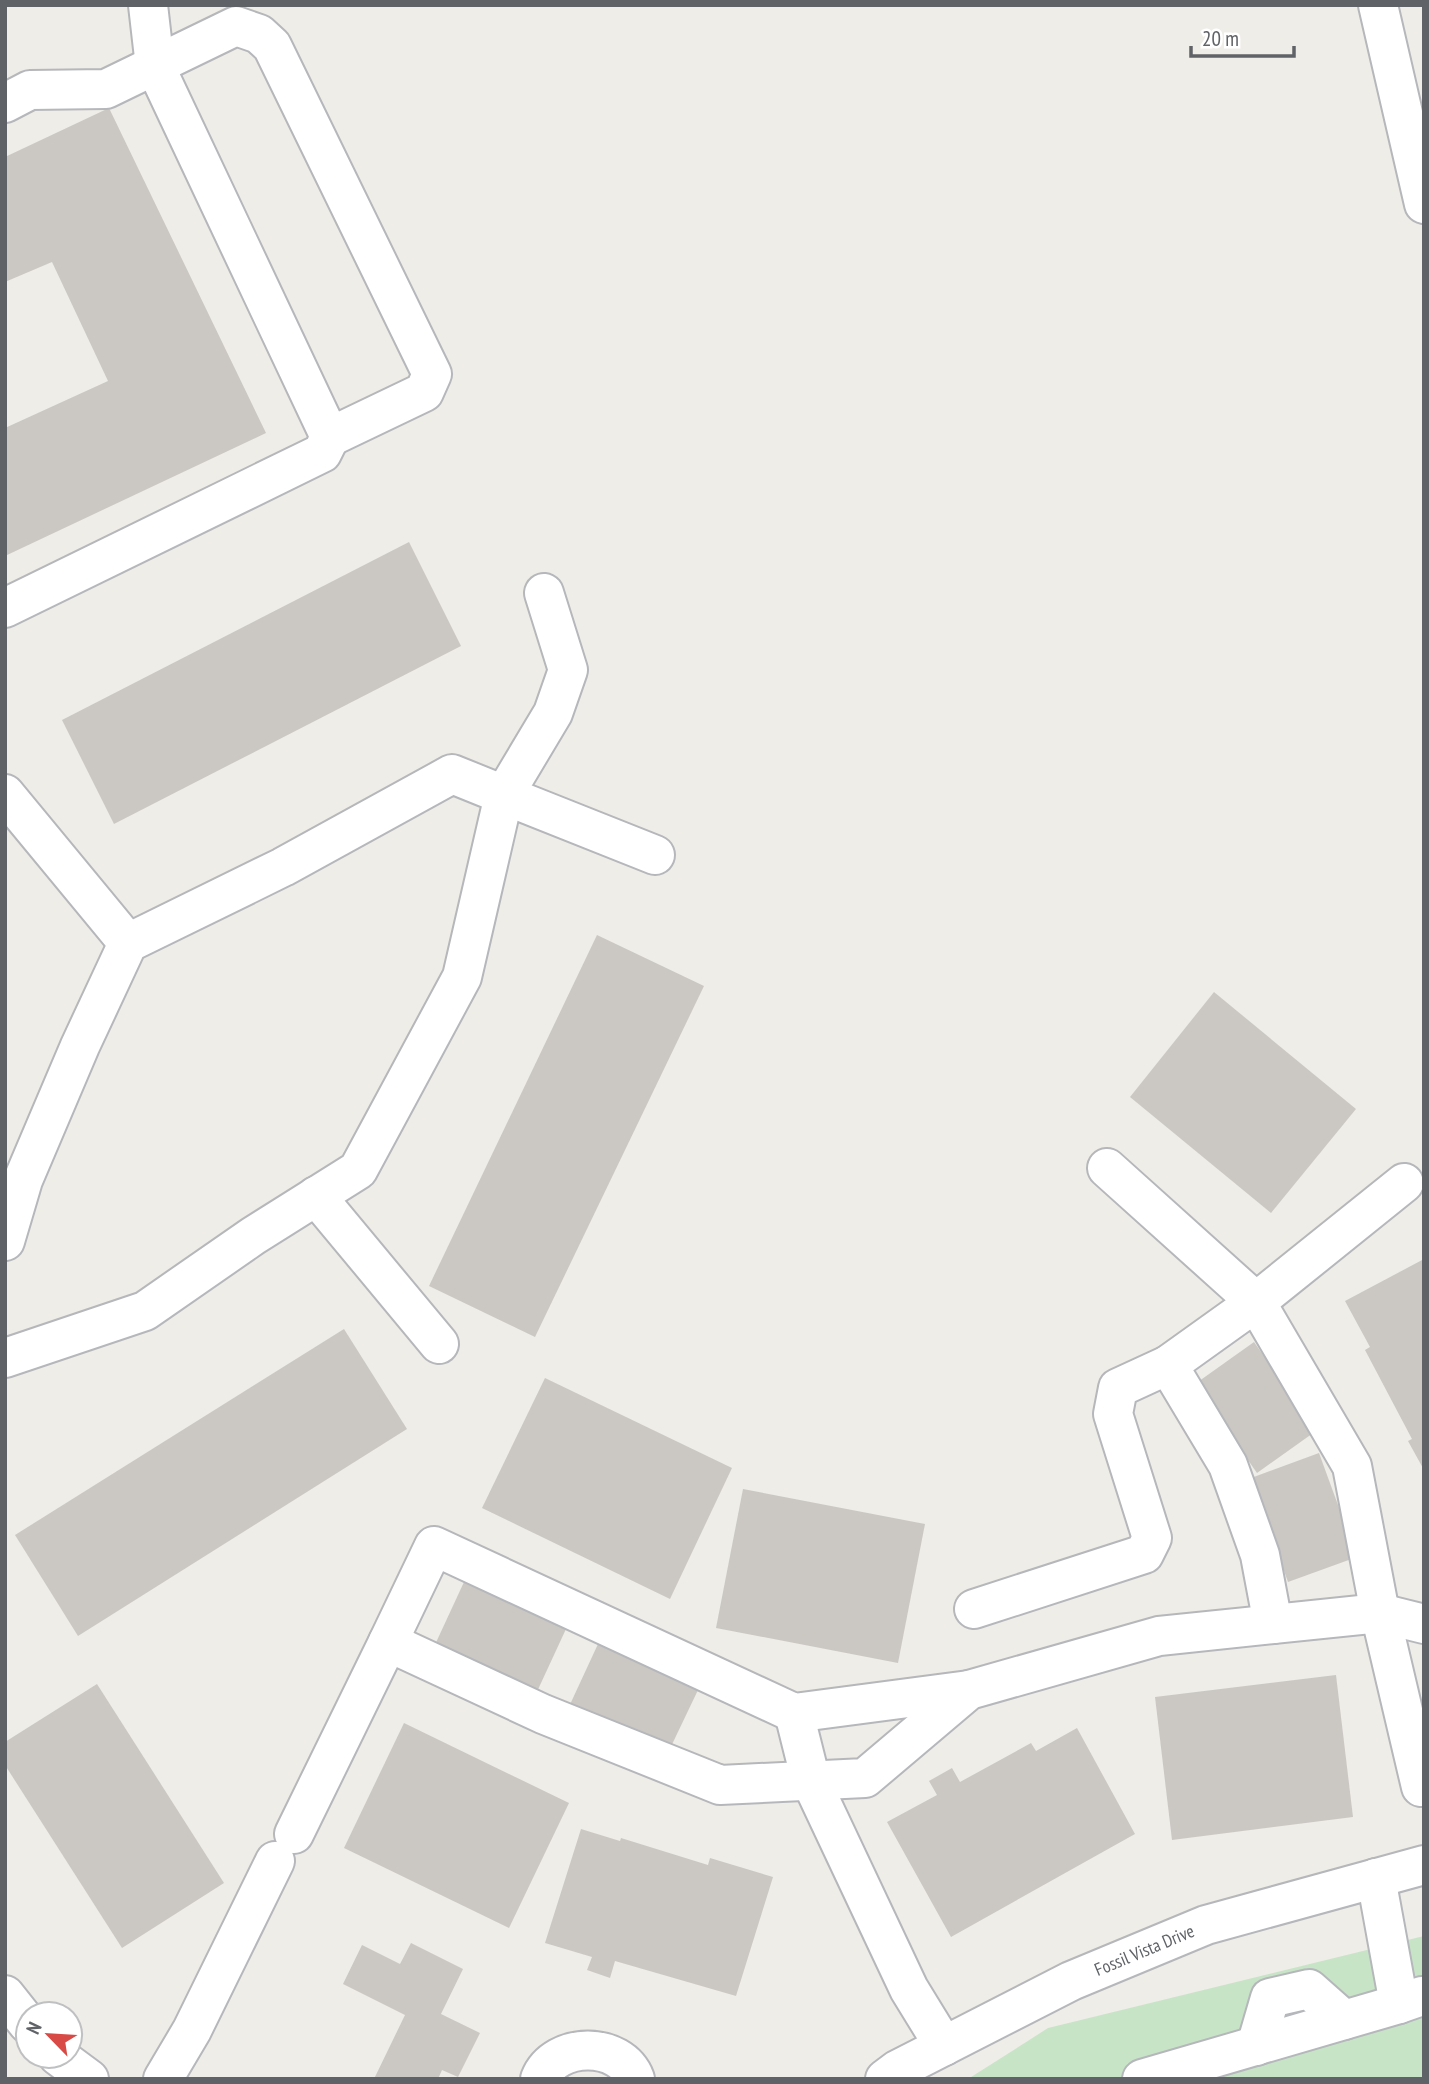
<svg xmlns="http://www.w3.org/2000/svg" width="1429" height="2084" viewBox="0 0 1429 2084" font-family="'PT Sans Narrow',sans-serif">
	<style>
		.green { fill: #c8e4c7 }
		.building { fill: #cbc8c4 }
		.lines { fill: none; stroke-linecap: round; stroke-linejoin: round }
		.minor-casing { stroke: #b5b7bb; stroke-width: 42 }
		.minor { stroke: #fff; stroke-width: 38 }
		.labels { text-anchor: middle; stroke-width: 7; stroke-linejoin: round; paint-order: stroke }
		.street-label { font-size: 18px; fill: #5f6266; stroke: #fff }
	</style>
	<rect width="100%" height="100%" fill="#efede8"/>
	<polygon class="green" points="1424,1936 1424,2079 968,2079 1048,2028"/>
	<g class="building">
		<polygon points="109,108 266,433 5,556 5,428 108,381 52,262 5,282 5,157"/>
		<polygon points="409,542 461,646 114,824 62,720"/>
		<polygon points="597,935 704,986 535,1337 429,1286"/>
		<polygon points="1214,992 1356,1109 1271,1213 1130,1097"/>
		<polygon points="1424,1259 1424,1470 1408,1441 1412,1439 1365,1350 1370,1347 1345,1301"/>
		<polygon points="344,1329 407,1429 78,1636 15,1535"/>
		<polygon points="1254,1342 1316,1431 1257,1473 1195,1384"/>
		<polygon points="545,1378 732,1468 670,1599 482,1508"/>
		<polygon points="1319,1453 1357,1557 1288,1582 1251,1478"/>
		<polygon points="743,1489 925,1524 898,1663 716,1628"/>
		<polygon points="464,1582 566,1629 535,1696 433,1649"/>
		<polygon points="598,1644 698,1690 666,1757 567,1711"/>
		<polygon points="1336,1675 1353,1817 1172,1840 1155,1697"/>
		<polygon points="97,1684 224,1883 122,1948 5,1765 5,1742"/>
		<polygon points="404,1723 569,1803 509,1928 344,1848"/>
		<polygon points="1077,1728 1135,1834 951,1937 887,1822 937,1795 929,1781 952,1768 960,1782 1031,1743 1036,1751"/>
		<polygon points="581,1829 620,1841 621,1838 708,1865 710,1858 773,1877 736,1996 615,1961 610,1978 587,1970 592,1957 545,1943"/>
		<polygon points="411,1943 463,1969 441,2014 480,2033 458,2077 442,2070 438,2079 374,2079 405,2015 343,1984 362,1945 400,1964"/>
	</g>
	<g class="lines">
		<defs>
			<g id="minor">
				<polyline points="1378,5 1424,204"/>
				<polyline points="5,103 30,90 106,89 236,26 259,34 272,46 432,374 424,392 330,437"/>
				<polyline points="544,593 568,670 553,713 504,795 655,855"/>
				<polyline points="5,608 322,453 330,437 155,66 148,5"/>
				<polyline points="5,794 128,943"/>
				<polyline points="1107,1168 1256,1302 1352,1466 1380,1613 1421,1787"/>
				<polyline points="316,1196 439,1344"/>
				<polyline points="5,1241 23,1180 80,1046 128,943 283,867 452,774 504,795 462,977 358,1170 253,1236 145,1311 5,1358"/>
				<polyline points="974,1609 1144,1554 1152,1538 1113,1414 1118,1388 1168,1365"/>
				<polyline points="1273,1624 1260,1555 1228,1465 1168,1365 1256,1302 1404,1183"/>
				<polyline points="388,1642 434,1546 794,1713 969,1690"/>
				<polyline points="794,1713 811,1781 909,1989 944,2046"/>
				<polyline points="294,1834 388,1642 543,1714 720,1785 865,1778 969,1690 1159,1636 1380,1613 1424,1624"/>
				<polyline points="1376,1878 1399,2004 1422,1996"/>
				<polyline points="5,1995 28,2024"/>
				<polyline points="1256,2046 1270,1998 1309,1989 1344,2020"/>
				<polyline points="58,2056 89,2079"/>
				<polyline points="163,2079 192,2030 275,1861"/>
				<path d="M540,2079C555,2041 621,2041 635,2079"/>
				<path id="s1" d="M885,2079L897,2070L1071,1981L1206,1925L1424,1865"/>
				<polyline points="1142,2079 1399,2004"/>
			</g>
		</defs>
		<use href="#minor" class="minor-casing"/>
		<use href="#minor" class="minor"/>
	</g>
	<g class="labels">
		<g class="street-label">
			<text dy="6" stroke="none"><textPath href="#s1" startOffset="290">Fossil Vista Drive</textPath></text>
		</g>
	</g>
	<rect width="1429" height="2084" fill="none" stroke="#5f6266" stroke-width="14"/>
	<g transform="translate(49 2035) rotate(295)"><circle r="33" fill="#ffffff" stroke="#bfc0c2" stroke-width="2"/>
	<path d="M0-5L12 26L0 18L-12 26Z" fill="#d84a45"/>
	<text y="-10" font-size="19" font-weight="bold" text-anchor="middle" fill="#5f6266">N</text>
	</g>
	<path d="M1191 46v10h103v-10" fill="none" stroke="#5f6266" stroke-width="3.5"/>
	<text x="1202" y="46" font-size="21" fill="#5f6266" stroke="#ffffff" stroke-width="5" paint-order="stroke">20 m</text>
</svg>
